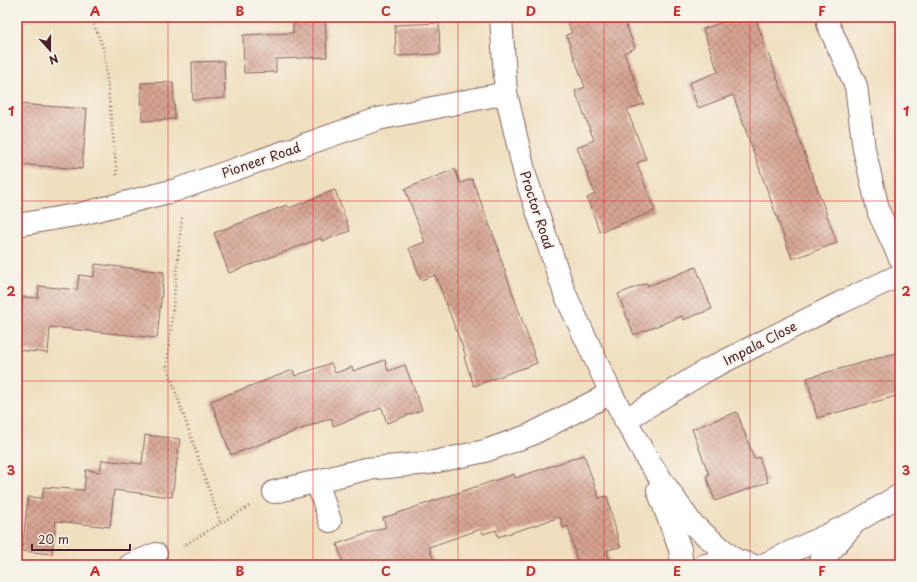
<svg xmlns="http://www.w3.org/2000/svg" width="917" height="582" viewBox="0 0 917 582" font-family="'Playpen Sans',sans-serif">
	<style>
		.building { fill: url(#building-cross-hatch) }
		.lines { fill: none; stroke-linecap: round; stroke-linejoin: round }
		.minor-casing { stroke: #84625f; stroke-width: 24 }
		.tertiary-casing { stroke: #84625f; stroke-width: 24 }
		.path { stroke: #84625f; stroke-width: 2.5; stroke-dasharray: 1 3; stroke-linecap: butt }
		.minor { stroke: #fff; stroke-width: 22 }
		.tertiary { stroke: #fff; stroke-width: 22 }
		.grid { fill: none; stroke: #d62828; stroke-width: 1; stroke-opacity: 0.55 }
		.labels { text-anchor: middle; stroke-width: 4; stroke-linejoin: round; paint-order: stroke }
		.street-label { font-size: 13px; fill: #4a1f2b; stroke: #f7f3e8 }
		.neatline { fill: none; stroke: #d62828; stroke-width: 1.5 }
		.grid-label { font-size: 13px; text-anchor: middle; font-weight: bold; fill: #d62828 }
	</style>
	<defs>
		<pattern id="building-cross-hatch" width="8" height="8" patternUnits="userSpaceOnUse"><rect width="8" height="8" fill="#d5a392"/><path d="M0 0l8 8M0 8l8-8" fill="none" stroke="#af8477"/></pattern>
	</defs>
	<rect width="100%" height="100%" fill="#f7f3e8"/>
	<filter id="ink" filterUnits="userSpaceOnUse"><feTurbulence type="fractalNoise" baseFrequency=".025" numOctaves="2"/><feDisplacementMap in="SourceGraphic" scale="8" xChannelSelector="R" yChannelSelector="G"/><feConvolveMatrix kernelMatrix="1 2 1 2 8 2 1 2 1" color-interpolation-filters="sRGB"/></filter>
	<filter id="wash" filterUnits="userSpaceOnUse"><feTurbulence type="fractalNoise" baseFrequency=".012" numOctaves="4" result="noise"/><feDisplacementMap in="SourceGraphic" scale="16" xChannelSelector="R" yChannelSelector="G"/><feGaussianBlur stdDeviation="0.9" result="paint"/><feColorMatrix in="noise" values="0 0 0 0 0 0 0 0 0 0 0 0 0 0 0 0 0 1.4 0 .05"/><feComposite in="paint" operator="in"/></filter>
	<g filter="url(#wash)">
		<rect width="100%" height="100%" fill="#f0dfbf"/>
		<g id="blocks">
			<g class="building">
				<polygon points="565,17 623,17 635,48 624,53 644,104 627,110 646,159 637,163 655,211 600,232 587,198 595,194 577,147 594,140 575,91 585,87 566,35 572,33"/>
				<polygon points="737,17 755,17 837,243 792,259 733,95 698,108 689,83 718,72 703,29"/>
				<polygon points="325,19 327,57 276,59 276,72 244,73 243,35 293,33 293,21"/>
				<polygon points="439,23 440,54 396,56 395,25"/>
				<polygon points="224,61 225,98 193,100 192,62"/>
				<polygon points="173,82 175,119 142,121 141,83"/>
				<polygon points="17,104 87,109 82,169 17,164"/>
				<polygon points="455,169 460,183 472,179 499,250 498,251 537,363 474,386 464,357 466,356 435,275 421,280 409,248 425,242 405,189"/>
				<polygon points="335,190 350,231 322,241 321,238 229,273 214,233 287,205 289,208"/>
				<polygon points="95,264 164,272 157,338 50,327 48,353 18,350 23,297 38,298 39,286 77,290 79,275 94,277"/>
				<polygon points="696,267 712,309 683,320 682,316 634,335 618,294 647,283 648,286"/>
				<polygon points="900,352 900,395 817,418 807,378"/>
				<polygon points="385,360 388,371 405,365 422,410 387,423 382,408 333,426 331,418 231,455 211,401 293,370 295,376 331,363 335,373 352,367 353,371"/>
				<polygon points="737,412 754,459 759,457 768,482 715,501 706,476 709,475 692,429"/>
				<polygon points="145,435 180,439 172,497 114,490 110,527 56,521 52,554 22,551 28,497 42,498 44,487 84,490 86,470 100,472 102,460 142,464"/>
				<polygon points="584,455 599,498 607,496 620,547 607,550 610,565 578,565 568,526 563,528 560,517 498,537 496,530 483,534 481,529 429,547 435,565 344,565 337,544 386,527 383,518 514,474 515,478"/>
			</g>
		</g>
	</g>
	<g filter="url(#ink)">
		<use href="#blocks" fill-opacity="0" stroke="#84625f" stroke-width="1"/>
		<g class="lines">
			<defs>
				<g id="minor">
					<polyline points="501,17 506,93 525,175 565,294 611,393 647,459 692,524 735,560"/>
					<polyline points="828,24 856,86 864,149 879,213 900,258"/>
					<polyline points="17,225 81,214 176,190 378,119 506,93"/>
					<polyline points="625,420 707,370 840,303 900,275"/>
					<polyline points="317,481 330,521"/>
					<polyline points="658,490 680,549 682,565"/>
					<polyline points="274,492 366,469 429,463 485,451 530,435 611,393"/>
					<polyline points="130,565 156,554"/>
				</g>
				<g id="tertiary">
					<polyline points="705,565 735,560 752,565"/>
					<polyline points="763,565 857,521 900,495"/>
					<polyline points="818,565 852,526"/>
				</g>
			</defs>
			<use href="#minor" class="minor-casing"/>
			<use href="#tertiary" class="tertiary-casing"/>
			<g class="path">
				<polyline points="91,17 104,50 117,175"/>
				<polyline points="182,218 167,366 220,522"/>
				<polyline points="183,546 251,505"/>
			</g>
			<use href="#minor" class="minor"/>
			<use href="#tertiary" class="tertiary"/>
		</g>
	</g>
	<path class="grid" d="M168,17V565M313,17V565M458,17V565M604,17V565M750,17V565M17,201H900M17,381H900"/>
	<g class="labels">
		<g class="street-label">
			<text transform="translate(261 160) rotate(-19)" y="5">Pioneer Road</text>
			<text transform="translate(537 210) rotate(72)" y="5">Proctor Road</text>
			<text transform="translate(760 343) rotate(-27)" y="5">Impala Close</text>
		</g>
	</g>
	<rect width="917" height="582" fill="none" stroke="#f7f3e8" stroke-width="44"/>
	<g transform="translate(50 50) rotate(159)" stroke="#f7f3e8" stroke-width="3" paint-order="stroke">
	<path d="M0-3L7 15L0 10L-7 15Z" fill="#4a1f2b"/>
	<text y="-6" font-size="11" font-weight="bold" text-anchor="middle" fill="#4a1f2b">N</text>
	</g>
	<path d="M32 544v6h98v-6" fill="none" stroke="#4a1f2b" stroke-width="2"/>
	<text x="38" y="544" font-size="12" fill="#4a1f2b" stroke="#f7f3e8" stroke-width="3" paint-order="stroke">20 m</text>
	<rect x="22" y="22" width="873" height="538" class="neatline"/>
	<g class="grid-label">
		<text x="95" y="16">A</text>
		<text x="240" y="16">B</text>
		<text x="386" y="16">C</text>
		<text x="531" y="16">D</text>
		<text x="677" y="16">E</text>
		<text x="822" y="16">F</text>
		<text x="11" y="116">1</text>
		<text x="906" y="116">1</text>
		<text x="11" y="296">2</text>
		<text x="906" y="296">2</text>
		<text x="11" y="475">3</text>
		<text x="906" y="475">3</text>
		<text x="95" y="576">A</text>
		<text x="240" y="576">B</text>
		<text x="386" y="576">C</text>
		<text x="531" y="576">D</text>
		<text x="677" y="576">E</text>
		<text x="822" y="576">F</text>
	</g>
</svg>
